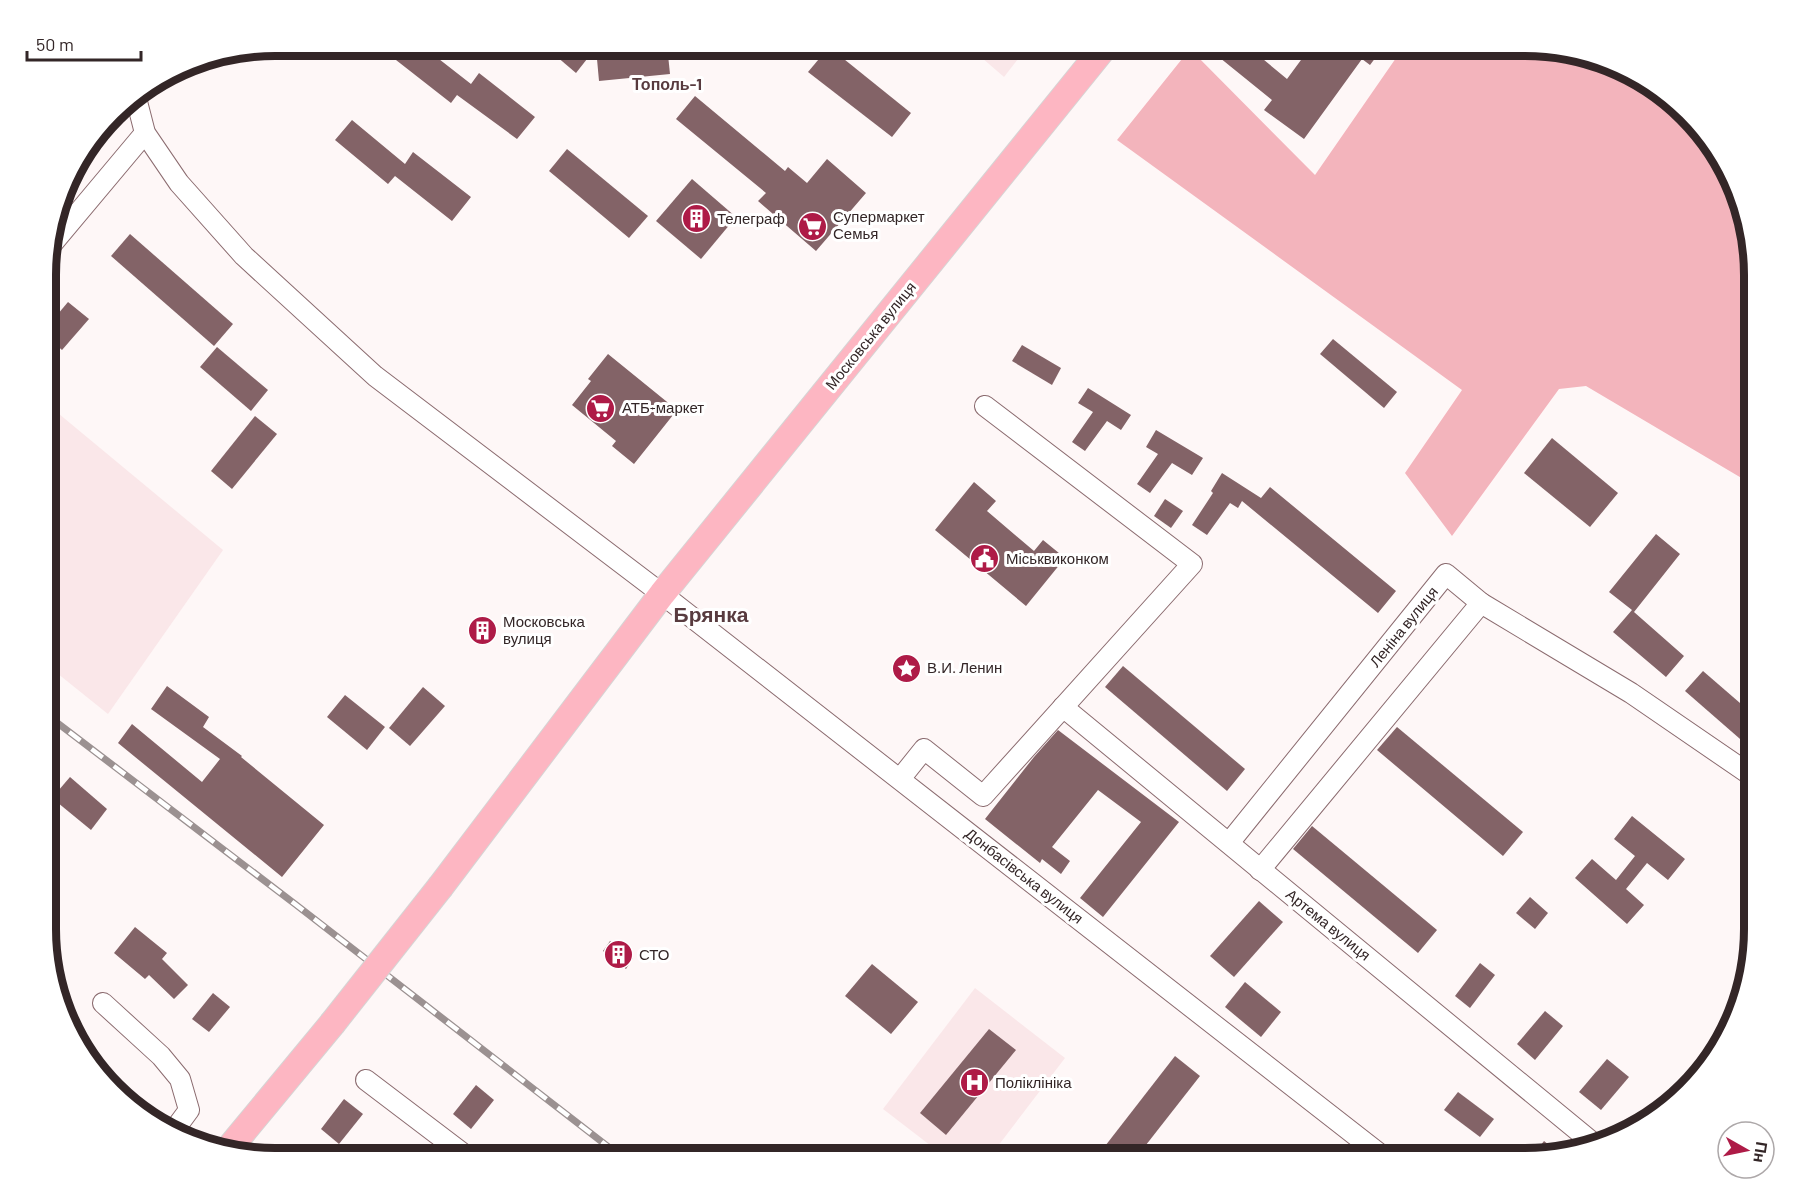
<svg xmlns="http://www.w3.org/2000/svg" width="1800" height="1204" viewBox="0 0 1800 1204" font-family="Barlow,sans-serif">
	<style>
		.built { fill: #fae7e9 }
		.green { fill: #f3b4bc }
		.building { fill: #836367 }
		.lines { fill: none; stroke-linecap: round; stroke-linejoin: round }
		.minor-casing { stroke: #8b6b6f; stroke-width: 22 }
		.major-casing { stroke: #d6d4d4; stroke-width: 28 }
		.minor { stroke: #fff; stroke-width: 20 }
		.major { stroke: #fdb6c2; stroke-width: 26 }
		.rail-casing { stroke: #9b9191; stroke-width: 7 }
		.rail { stroke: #fff; stroke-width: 4.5; stroke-dasharray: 14; stroke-linecap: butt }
		.major-bridge-casing { stroke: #d6d4d4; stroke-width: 28; stroke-linecap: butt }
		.major-bridge { stroke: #fdb6c2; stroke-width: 26 }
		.labels { text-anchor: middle; stroke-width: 6; stroke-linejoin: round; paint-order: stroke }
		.poi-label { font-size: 15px; fill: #332627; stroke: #fff; text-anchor: start }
		.street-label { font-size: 15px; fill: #332627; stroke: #fff }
		.neighbourhood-label { font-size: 16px; font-weight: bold; fill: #583b3f; stroke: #fff }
		.district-label { font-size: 21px; font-weight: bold; fill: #583b3f; stroke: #fff }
		.rim { fill: none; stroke: #332627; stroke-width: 8 }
	</style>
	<rect width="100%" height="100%" fill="#fef7f7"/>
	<g class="built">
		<polygon points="967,45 1029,45 1004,77"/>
		<polygon points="47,404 223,550 108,714 47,665"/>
		<polygon points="975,988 1065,1058 988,1159 948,1159 883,1109"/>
	</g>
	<polygon class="green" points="1405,45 1526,45 1599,57 1653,84 1724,160 1755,259 1755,486 1586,386 1559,389 1452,536 1405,473 1462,390 1117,140 1190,49 1315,175"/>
	<g class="building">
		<polygon points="408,45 421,45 471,84 479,73 535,117 517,139 457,95 451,103 396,60"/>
		<polygon points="543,45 598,45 576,73"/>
		<polygon points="628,45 667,45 670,74 599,81 596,48"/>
		<polygon points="1204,45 1246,45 1287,79 1312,45 1385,45 1370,65 1362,59 1304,139 1264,110 1272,100"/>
		<polygon points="829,47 911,113 892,137 808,72"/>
		<polygon points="695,96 785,171 788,167 807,183 827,159 866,193 816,251 758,201 766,193 676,119"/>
		<polygon points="352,120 405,164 413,152 471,197 452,221 395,176 388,184 335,140"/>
		<polygon points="567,149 648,216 629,238 549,171"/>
		<polygon points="692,179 736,217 701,259 656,221"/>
		<polygon points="130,234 233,324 214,346 111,256"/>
		<polygon points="68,302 89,319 62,350 47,337 47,327"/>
		<polygon points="1333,339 1397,392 1384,408 1320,354"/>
		<polygon points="1022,345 1061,368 1052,385 1012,361"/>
		<polygon points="217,347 268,390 251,411 200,367"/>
		<polygon points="608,354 677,410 634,464 612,446 616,441 572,405 591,381 588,379"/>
		<polygon points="1088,388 1131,415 1121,430 1107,421 1085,451 1072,442 1093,412 1078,403"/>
		<polygon points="255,416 277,434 232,489 211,471"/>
		<polygon points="1156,430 1203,458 1192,475 1172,463 1150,493 1137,484 1158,454 1146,447"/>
		<polygon points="1552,438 1618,493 1590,527 1524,473"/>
		<polygon points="1222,473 1261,498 1270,487 1396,591 1378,613 1242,501 1238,508 1230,503 1207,535 1192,525 1213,493 1211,491"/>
		<polygon points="974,482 996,501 987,511 1034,551 1043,540 1065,558 1026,606 935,530"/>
		<polygon points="1165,499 1183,511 1171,528 1154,516"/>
		<polygon points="1656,534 1680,554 1634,612 1684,656 1666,677 1613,632 1632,610 1609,592"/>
		<polygon points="1123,666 1245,769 1227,791 1105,687"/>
		<polygon points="1703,671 1755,716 1755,752 1685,691"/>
		<polygon points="167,686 209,717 203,727 242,756 241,757 324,825 282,877 118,743 132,724 202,782 220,759 151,709"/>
		<polygon points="423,687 445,706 410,746 389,728"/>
		<polygon points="345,695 385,727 367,750 327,717"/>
		<polygon points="1397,727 1523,832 1503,856 1377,750"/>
		<polygon points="1058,730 1179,822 1103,917 1080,898 1141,822 1098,790 1052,847 1070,861 1061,874 1042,859 1040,863 985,819 1034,757"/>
		<polygon points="70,777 107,809 91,830 52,798"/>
		<polygon points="1632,816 1685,859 1668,880 1647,863 1626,889 1644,905 1627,924 1575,878 1592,859 1616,880 1635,856 1614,839"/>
		<polygon points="1312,826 1437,930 1418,953 1293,849"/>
		<polygon points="1530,897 1548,913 1535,929 1516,913"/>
		<polygon points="1259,901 1283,922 1234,977 1210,956"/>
		<polygon points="135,927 167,953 162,959 188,985 174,999 149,975 145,979 114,953"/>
		<polygon points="610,941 633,958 626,969 603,951"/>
		<polygon points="1480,963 1495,975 1470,1008 1455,996"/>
		<polygon points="872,964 918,1002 891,1034 845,996"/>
		<polygon points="1245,982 1281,1012 1261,1037 1225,1007"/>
		<polygon points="213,993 230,1007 209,1032 192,1019"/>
		<polygon points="1545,1011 1563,1026 1535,1060 1517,1044"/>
		<polygon points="989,1029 1016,1050 946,1135 920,1113"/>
		<polygon points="1175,1056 1200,1076 1135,1159 1095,1159"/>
		<polygon points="1607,1059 1629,1077 1601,1110 1579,1092"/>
		<polygon points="476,1085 494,1100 471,1129 453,1114"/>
		<polygon points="1458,1092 1494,1119 1480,1137 1444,1110"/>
		<polygon points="344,1099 363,1114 339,1144 321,1129"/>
		<polygon points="1544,1141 1559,1153 1541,1159 1530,1159"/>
	</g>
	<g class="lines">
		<defs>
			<g id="minor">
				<polyline points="135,94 145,133 179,183 244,256 375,376 662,594 1386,1159"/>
				<polyline points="47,250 145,133"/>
				<polyline points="1481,603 1631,693 1755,778"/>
				<polyline points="1063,707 1593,1143"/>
				<polyline points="900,779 924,749 983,796 1192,564 985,406"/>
				<polyline points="1229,843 1446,574 1481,603 1260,870"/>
				<polyline points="103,1003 161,1056 180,1079 189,1110 172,1133"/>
				<polyline points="366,1080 470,1159"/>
				<polyline points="305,1158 306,1159"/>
			</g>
			<g id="major">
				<polyline points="441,886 662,594 1106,45"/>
				<polyline points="227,1151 332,1024"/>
			</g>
		</defs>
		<use href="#minor" class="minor-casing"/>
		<use href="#major" class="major-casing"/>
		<use href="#minor" class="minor"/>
		<use href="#major" class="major"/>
		<defs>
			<polyline id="rail" points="47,715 295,904 624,1159"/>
		</defs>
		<use href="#rail" class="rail-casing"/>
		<use href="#rail" class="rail"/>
		<defs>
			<polyline id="major-bridge" points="332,1024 441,886"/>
		</defs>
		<use href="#major-bridge" class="major-bridge-casing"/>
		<use href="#major-bridge" class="major-bridge"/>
	</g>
	<defs>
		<symbol id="building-disc" viewBox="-11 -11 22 22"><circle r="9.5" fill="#ae1b47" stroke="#fff"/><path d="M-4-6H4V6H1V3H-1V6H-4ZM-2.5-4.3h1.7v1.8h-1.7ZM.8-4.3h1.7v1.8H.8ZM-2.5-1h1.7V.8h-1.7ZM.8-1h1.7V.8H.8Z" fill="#fff"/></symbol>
		<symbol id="supermarket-disc" viewBox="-11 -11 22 22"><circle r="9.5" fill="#ae1b47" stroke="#fff"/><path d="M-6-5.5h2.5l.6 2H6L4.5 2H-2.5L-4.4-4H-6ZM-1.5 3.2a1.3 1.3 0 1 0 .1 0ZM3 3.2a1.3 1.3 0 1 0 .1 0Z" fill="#fff"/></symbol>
		<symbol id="civic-disc" viewBox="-11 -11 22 22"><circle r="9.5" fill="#ae1b47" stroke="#fff"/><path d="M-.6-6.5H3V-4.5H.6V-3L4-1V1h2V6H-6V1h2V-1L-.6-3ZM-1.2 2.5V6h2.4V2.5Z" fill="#fff"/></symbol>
		<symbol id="sight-disc" viewBox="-11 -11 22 22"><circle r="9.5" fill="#ae1b47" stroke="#fff"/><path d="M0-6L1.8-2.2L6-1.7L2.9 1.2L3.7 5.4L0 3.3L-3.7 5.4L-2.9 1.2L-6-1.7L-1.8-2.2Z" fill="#fff"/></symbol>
		<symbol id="hospital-disc" viewBox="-11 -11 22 22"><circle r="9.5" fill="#ae1b47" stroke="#fff"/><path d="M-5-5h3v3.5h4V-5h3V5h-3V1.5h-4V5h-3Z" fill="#fff"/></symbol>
	</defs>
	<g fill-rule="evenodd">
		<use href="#building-disc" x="680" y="202" width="33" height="33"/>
		<use href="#supermarket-disc" x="796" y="210" width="33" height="33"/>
		<use href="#supermarket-disc" x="584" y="392" width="33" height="33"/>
		<use href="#civic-disc" x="968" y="542" width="33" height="33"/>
		<use href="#building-disc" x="466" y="614" width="33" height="33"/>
		<use href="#sight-disc" x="890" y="652" width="33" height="33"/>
		<use href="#building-disc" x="602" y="938" width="33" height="33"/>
		<use href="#hospital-disc" x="958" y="1066" width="33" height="33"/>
	</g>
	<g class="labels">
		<g class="poi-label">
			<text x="833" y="222">Супермаркет<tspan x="833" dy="17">Семья</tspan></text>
			<text x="717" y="224">Телеграф</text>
			<text x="622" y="413">АТБ-маркет</text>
			<text x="1006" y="564">Міськвиконком</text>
			<text x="503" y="627">Московська<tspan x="503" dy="17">вулиця</tspan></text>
			<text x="927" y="673">В.И. Ленин</text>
			<text x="639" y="960">СТО</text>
			<text x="995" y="1088">Поліклініка</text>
		</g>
		<g class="street-label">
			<text transform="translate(871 336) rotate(-51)" y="5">Московська вулиця</text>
			<text transform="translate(1404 627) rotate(-51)" y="5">Леніна вулиця</text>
			<text transform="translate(1024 876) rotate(38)" y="5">Донбасівська вулиця</text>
			<text transform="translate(1328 925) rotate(39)" y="5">Артема вулиця</text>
		</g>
		<g class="neighbourhood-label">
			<text x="667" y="90">Тополь-1</text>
		</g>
		<g class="district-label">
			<text x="711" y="622">Брянка</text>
		</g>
	</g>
	<path d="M0 0H1800V1204H0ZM275 56H1525A219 219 0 0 1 1744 275V929A219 219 0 0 1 1525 1148H275A219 219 0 0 1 56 929V275A219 219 0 0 1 275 56Z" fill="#fff" fill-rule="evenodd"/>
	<path class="rim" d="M275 56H1525A219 219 0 0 1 1744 275V929A219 219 0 0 1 1525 1148H275A219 219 0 0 1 56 929V275A219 219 0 0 1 275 56Z"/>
	<g transform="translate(1746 1150) rotate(99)"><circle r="28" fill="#ffffff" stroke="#ada8a9" stroke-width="1.5"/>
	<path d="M0-4.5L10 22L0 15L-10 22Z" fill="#ae1b47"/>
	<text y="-9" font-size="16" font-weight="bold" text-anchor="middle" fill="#332627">Пн</text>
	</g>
	<path d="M27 51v9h114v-9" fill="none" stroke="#332627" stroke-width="3"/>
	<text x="36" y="51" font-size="18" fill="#332627" stroke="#ffffff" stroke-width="4.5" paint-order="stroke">50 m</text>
</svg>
